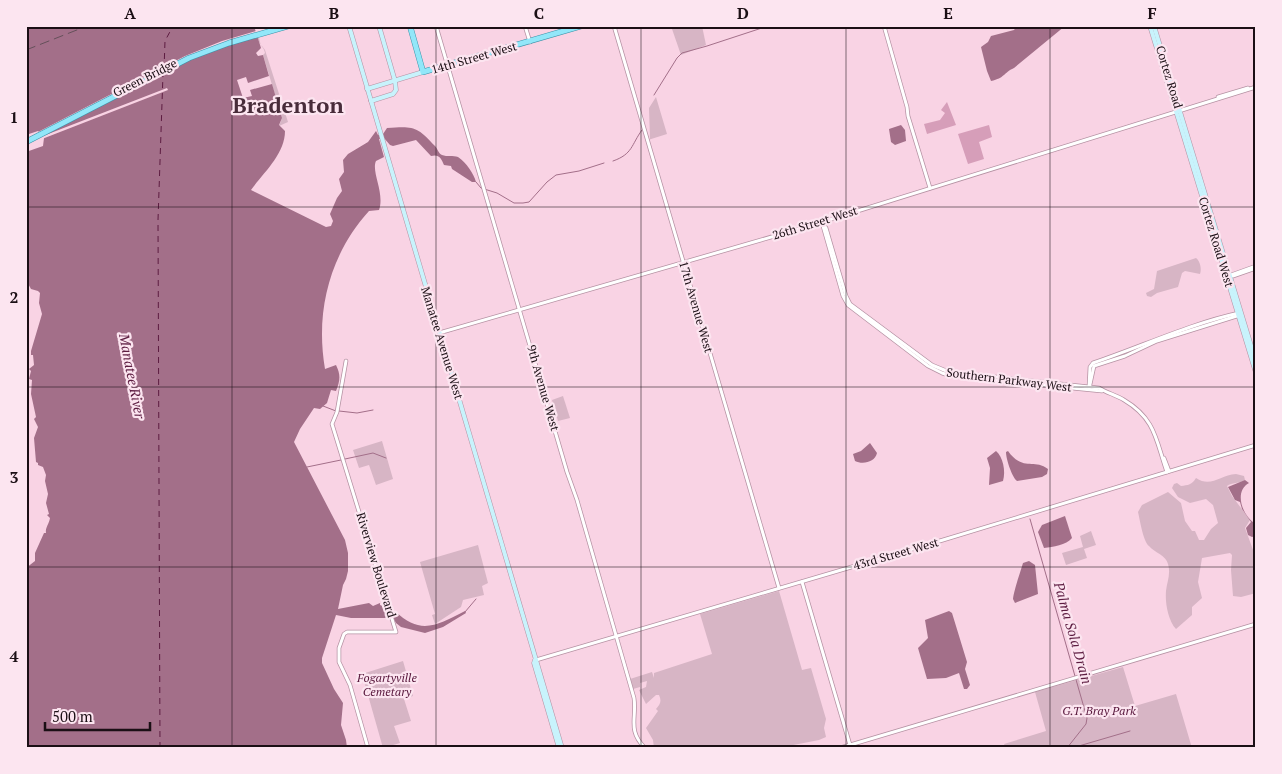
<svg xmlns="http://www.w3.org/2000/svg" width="1282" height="774" viewBox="0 0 1282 774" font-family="'PT Serif',serif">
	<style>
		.green { fill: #d7b5c5 }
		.forest { fill: #d69eb9 }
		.water { fill: #a36f89 }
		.pier { fill: #f9d3e4 }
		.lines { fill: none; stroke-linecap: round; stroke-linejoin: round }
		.stream { stroke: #a36f89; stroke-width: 1 }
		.ferry { stroke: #5d1c41; stroke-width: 1; stroke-dasharray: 6 5; stroke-linecap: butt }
		.tertiary-casing { stroke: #b592a3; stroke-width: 4.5 }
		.secondary-casing { stroke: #b592a3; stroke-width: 5 }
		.primary-casing { stroke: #3991a7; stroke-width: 6 }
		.tertiary { stroke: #fff; stroke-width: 3 }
		.secondary { stroke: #c8f3fc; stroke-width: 4 }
		.primary { stroke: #92e7f9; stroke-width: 5 }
		.rail { stroke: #65505a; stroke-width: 1; stroke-dasharray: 10 5; stroke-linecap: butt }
		.grid { fill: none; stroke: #1b0f15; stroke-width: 1; stroke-opacity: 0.55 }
		.labels { text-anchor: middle; stroke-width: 4.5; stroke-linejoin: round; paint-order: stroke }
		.street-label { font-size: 12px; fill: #1b0f15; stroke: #fce5f0 }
		.park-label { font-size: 12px; font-style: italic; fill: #58173c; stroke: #fce5f0 }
		.water-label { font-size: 14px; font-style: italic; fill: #5d1c41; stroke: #fce5f0 }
		.town-label { font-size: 22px; font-weight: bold; fill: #482c3a; stroke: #fce5f0 }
		.neatline { fill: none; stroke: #1b0f15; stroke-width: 2 }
		.grid-label { font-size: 16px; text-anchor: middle; font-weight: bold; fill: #1b0f15 }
	</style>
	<rect width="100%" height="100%" fill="#f9d3e4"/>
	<g class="green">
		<path d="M254,26H259L253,31L255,38H259L261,46H262L265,50L288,122L279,126L282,118L263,55L265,53C264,47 260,46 258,39H253L251,32L255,29Z"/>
		<polygon points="681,26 702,26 706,45 681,55 672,29"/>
		<polygon points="656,97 667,134 648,140 650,139 649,108"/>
		<path d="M1196,258C1200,261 1202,269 1200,274L1185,271L1182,273L1178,287L1157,293L1151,297L1147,296L1146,293L1154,289L1157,271Z"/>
		<polygon points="563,396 570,418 558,421 552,400"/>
		<polygon points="382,441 393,479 376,485 369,465 359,468 353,450"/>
		<path d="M1236,474L1244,476L1245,480C1239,484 1232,482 1227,486L1232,496L1250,520L1245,528L1256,558V593L1241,597L1233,596L1231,570L1232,555L1230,553L1202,558L1198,582L1202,598L1192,607V615L1176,629C1168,620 1165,603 1166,591C1167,582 1171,574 1168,564C1166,555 1155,553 1149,546C1143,541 1140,520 1138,512L1142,505L1168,492L1181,503L1185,521L1192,531H1195L1199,540H1204L1211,529L1218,523L1213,505L1206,499L1190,503L1178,497L1172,488L1174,484L1177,483L1181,486C1188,485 1192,485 1196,478C1211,488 1220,475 1236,474Z"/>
		<polygon points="1091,531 1096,545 1084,549 1087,558 1066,565 1062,553 1083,547 1080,536"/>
		<polygon points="478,545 488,583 482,586 484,595 463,600 461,607 435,624 432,615 435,614 420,562"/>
		<path d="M779,591L802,670L811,668L826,719L824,728L826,737L819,740L778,748H654L653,740L646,728L658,711L656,709C660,704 662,702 659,695H656L646,704L639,690L646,687L647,681L640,683V687L633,689L630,679L652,672L654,678V673L712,654L700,614Z"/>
		<polygon points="403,661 413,696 404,699 411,721 394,726 400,743 383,748 362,674"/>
		<polygon points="1123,667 1135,706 1176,694 1192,748 1006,748 1004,744 1046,731 1035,692"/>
	</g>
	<g class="forest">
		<polygon points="947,102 956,125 927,134 924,124 940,120 945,113 941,110"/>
		<polygon points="989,125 992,137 979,142 984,159 968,164 958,134"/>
	</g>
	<g class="water">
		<path d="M26,26H254L261,48L256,53L258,56L263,55L269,76L248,83L246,77L237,80L243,98L252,96L250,90L272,84L282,118L279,125L285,131C285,154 264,172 251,190L326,227L331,226L333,221L330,214L337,198L342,191L339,179L344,172L343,160L348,154L368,142L376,131L378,135L383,134L387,128C413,126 417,126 435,146C438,149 438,153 442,155C447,157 453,155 458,157C466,162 474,174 476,182H472L452,169L451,166L444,165C441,158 439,154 431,156L416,140L393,146L390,145L384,138L379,139L384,157L376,161C371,172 385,193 379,210L369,211C330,254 315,311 325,369L336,365C341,375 340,381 336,391L331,390L327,403L320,409L314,408L300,429L294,442L345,540L348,553V571L346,579L343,585L338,609L369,603L373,606L380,603V605L385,607L389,615L395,611C421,636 437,625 465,611L466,613L443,627L425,633L401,627L396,623L392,616L390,618H351L336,615L322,658V663L334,689L343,703L341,725L346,740L347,748H26V568L35,561V553L44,533H46C45,528 49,524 50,518L47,515L49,514L46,503L48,494L45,481L46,475L43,467L38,465V463L36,462L34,438L38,427L34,419L36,417L31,394L32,380L29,379L31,371L29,369L34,365L33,355H31V351L42,314L39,303L40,293L38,291L31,289L26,280V152L43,146L44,138L38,131L26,135Z"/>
		<path d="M1017,26H1065L1014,68C1003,73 1005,78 991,81L987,71L981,47L988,42L991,36L1014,30Z"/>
		<polygon points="901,125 905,130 906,141 895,145 891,142 889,129"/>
		<path d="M870,443L877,453C875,462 863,465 855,461L853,454L861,451Z"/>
		<path d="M996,451C1003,457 1006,471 1003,481L989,485L990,468L987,458Z"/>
		<path d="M1008,451C1023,472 1033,458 1048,469L1047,474L1042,477L1017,481C1012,477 1006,459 1006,452Z"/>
		<path d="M1245,480L1249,483C1233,492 1243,517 1256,524V536L1252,537L1248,535L1246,528L1251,522L1242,509L1240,502L1235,500L1228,487Z"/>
		<path d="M1065,516L1072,538C1066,545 1053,547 1044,548L1038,532L1042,525Z"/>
		<path d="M1029,561L1035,565L1038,594L1015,603L1013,599C1014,590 1020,573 1023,563Z"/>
		<polygon points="949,611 952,613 967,662 965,669 970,685 967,689 964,689 959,673 946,678 927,679 918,648 928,638 925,620"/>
	</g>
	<polygon class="pier" points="256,31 258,37 224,46 191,59 43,136 167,88 168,90 42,139 36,133 185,56 222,41"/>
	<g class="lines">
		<g class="stream">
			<polyline points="654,95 677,58 682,53 707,46 768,26"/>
			<path d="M613,161C633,154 631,145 642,130"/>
			<polyline points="476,182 481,188 497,193 514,203 523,203 529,202 547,182 556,175 579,171 604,163"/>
			<polyline points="323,406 336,411"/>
			<polyline points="339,411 357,413 373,410"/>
			<polyline points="345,459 373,453 386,458"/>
			<polyline points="307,467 341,460"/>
			<polyline points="1030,519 1087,718 1086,724 1067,748"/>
			<polyline points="465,612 476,599"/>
			<polyline points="1072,748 1130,731"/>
		</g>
		<g class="ferry">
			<polyline points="164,70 165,41 173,26"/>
			<polyline points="160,748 158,220 163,74"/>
		</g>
		<defs>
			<g id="tertiary">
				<path d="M436,26L567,472L577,500L634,698C637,718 627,730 645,748"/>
				<polyline points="525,26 530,42"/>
				<polyline points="614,26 779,588"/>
				<polyline points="884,26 907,107 908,116 930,188"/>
				<polyline points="1218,97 1248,88"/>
				<path d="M822,222L826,228L846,296L850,304L932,365L949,372L1099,388C1107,393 1116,395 1124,400C1156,419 1156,441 1167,472"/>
				<polyline points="823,226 843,296 848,305 928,366 942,373 951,376 1102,391"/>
				<polyline points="1229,275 1233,276 1256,268"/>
				<polyline points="1231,275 1256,266"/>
				<polyline points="439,333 806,227 1256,87"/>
				<polyline points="346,361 337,412 332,424 396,632 347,632 344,634 339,648 339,662 350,685 368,748"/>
				<path d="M1089,387L1090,367L1093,363C1141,347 1189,324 1239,313"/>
				<polyline points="1089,389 1094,366 1125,356 1157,341 1240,315"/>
				<polyline points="1164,458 1169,471"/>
				<polyline points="802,582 850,745"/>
				<polyline points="536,660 943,540 1256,445"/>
				<polyline points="840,748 1256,624"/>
			</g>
			<g id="secondary">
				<polyline points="349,26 562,748"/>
				<polyline points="1150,26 1256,373"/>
				<polyline points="1154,26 1256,362"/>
				<polyline points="367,89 423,72"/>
				<polyline points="371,101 393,94 396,90 395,81 379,26"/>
				<polyline points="535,660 534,663 559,748"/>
			</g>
			<g id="primary">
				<polyline points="410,26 423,72 581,26"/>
				<polyline points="26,142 189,58 229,43 288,26"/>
			</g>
		</defs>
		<use href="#tertiary" class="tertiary-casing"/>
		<use href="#secondary" class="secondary-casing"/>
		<use href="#primary" class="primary-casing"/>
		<use href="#tertiary" class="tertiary"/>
		<use href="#secondary" class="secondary"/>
		<use href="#primary" class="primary"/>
		<polyline class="rail" points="26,50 87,26"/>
	</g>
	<path class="grid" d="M232,26V748M436,26V748M641,26V748M846,26V748M1050,26V748M26,207H1256M26,387H1256M26,567H1256"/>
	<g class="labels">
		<g class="street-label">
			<text transform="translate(474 58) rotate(-16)" y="4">14th Street West</text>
			<text transform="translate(1169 77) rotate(73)" y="4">Cortez Road</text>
			<text transform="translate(145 78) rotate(-27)" y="4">Green Bridge</text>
			<text transform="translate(815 223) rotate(-17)" y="4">26th Street West</text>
			<text transform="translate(1216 242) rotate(73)" y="4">Cortez Road West</text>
			<text transform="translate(696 307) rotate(74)" y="4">17th Avenue West</text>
			<text transform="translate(442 343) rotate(73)" y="4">Manatee Avenue West</text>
			<text transform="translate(1009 380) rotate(7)" y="4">Southern Parkway West</text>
			<text transform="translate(543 388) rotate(74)" y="4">9th Avenue West</text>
			<text transform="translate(896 554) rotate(-16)" y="4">43rd Street West</text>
			<text transform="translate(376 565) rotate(73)" y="4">Riverview Boulevard</text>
		</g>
		<g class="park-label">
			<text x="387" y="682">Fogartyville<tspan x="387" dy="14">Cemetary</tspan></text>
			<text x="1099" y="715">G.T. Bray Park</text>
		</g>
		<g class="water-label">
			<text transform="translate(132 376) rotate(79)" y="5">Manatee River</text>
			<text transform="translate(1073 633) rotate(74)" y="5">Palma Sola Drain</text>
		</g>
		<g class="town-label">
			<text x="288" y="113">Bradenton</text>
		</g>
	</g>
	<rect width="1282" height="774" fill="none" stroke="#fce5f0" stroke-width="55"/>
	<path d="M45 722v8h105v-8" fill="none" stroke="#1b0f15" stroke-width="2.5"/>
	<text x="52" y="722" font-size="15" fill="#1b0f15" stroke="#fce5f0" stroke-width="4" paint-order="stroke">500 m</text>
	<rect x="28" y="28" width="1226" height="718" class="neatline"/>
	<g class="grid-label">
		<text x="130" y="19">A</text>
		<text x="334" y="19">B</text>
		<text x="539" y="19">C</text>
		<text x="743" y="19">D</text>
		<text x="948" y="19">E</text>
		<text x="1152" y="19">F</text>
		<text x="14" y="123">1</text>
		<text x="14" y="303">2</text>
		<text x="14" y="483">3</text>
		<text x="14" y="662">4</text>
	</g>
</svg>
